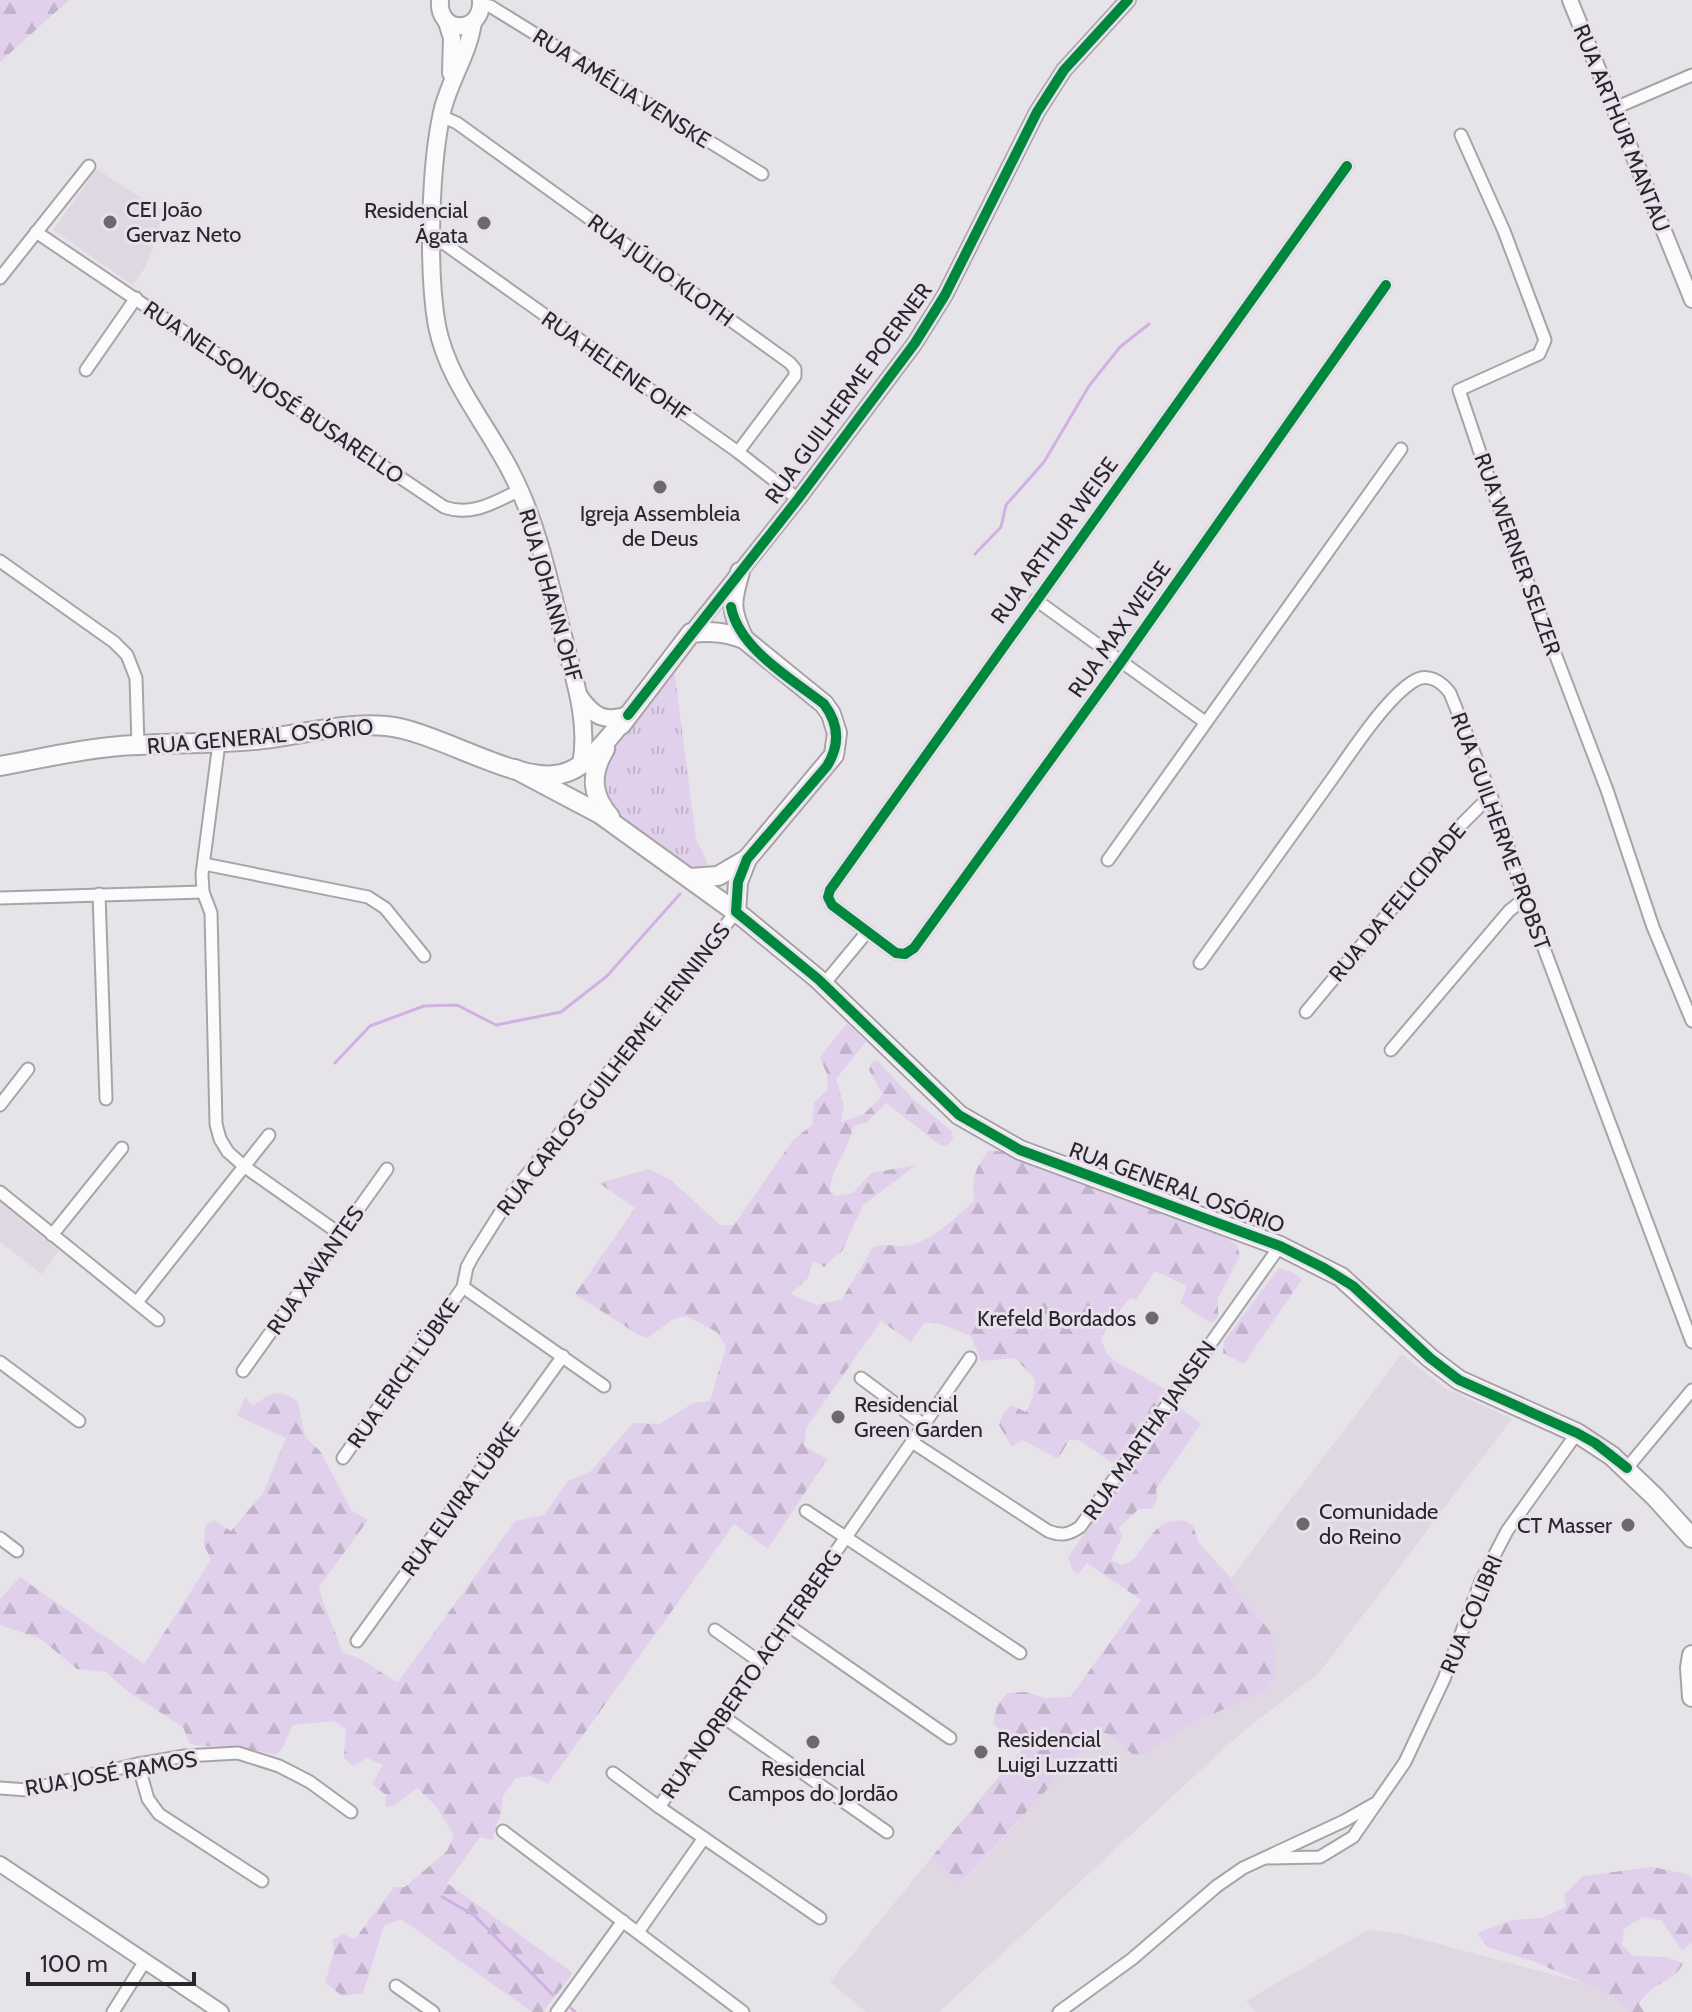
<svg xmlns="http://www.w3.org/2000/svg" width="1692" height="2012" viewBox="0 0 1692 2012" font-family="Cabin,sans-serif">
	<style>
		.built { fill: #dfd8e3 }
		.grass { fill: url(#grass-tufts) }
		.forest { fill: url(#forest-firs) }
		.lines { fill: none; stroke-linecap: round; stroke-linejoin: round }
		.stream { stroke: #d0b1e1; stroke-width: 3 }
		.minor-casing { stroke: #a7a4a8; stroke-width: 15 }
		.tertiary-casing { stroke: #a7a4a8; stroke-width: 18 }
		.secondary-casing { stroke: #a7a4a8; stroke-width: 20 }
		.primary-casing { stroke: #a7a4a8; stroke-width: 22 }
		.minor { stroke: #fbfbfc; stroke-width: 11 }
		.tertiary { stroke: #fbfbfc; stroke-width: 14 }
		.secondary { stroke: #fbfbfc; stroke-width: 16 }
		.primary { stroke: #fbfbfc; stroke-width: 18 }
		.cycleway-casing { stroke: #e8e1ec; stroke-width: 15 }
		.cycleway { stroke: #00873e; stroke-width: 10 }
		.poi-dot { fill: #6c696e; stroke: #e8e1ec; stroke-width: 3 }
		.labels { text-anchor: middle; stroke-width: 6; stroke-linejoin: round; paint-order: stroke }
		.street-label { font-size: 22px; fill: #29272b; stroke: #e8e1ec }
		.poi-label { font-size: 22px; fill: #29272b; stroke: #e8e1ec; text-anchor: start }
	</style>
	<defs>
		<pattern id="grass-tufts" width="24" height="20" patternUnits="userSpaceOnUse" patternTransform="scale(2)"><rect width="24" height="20" fill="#e1d0eb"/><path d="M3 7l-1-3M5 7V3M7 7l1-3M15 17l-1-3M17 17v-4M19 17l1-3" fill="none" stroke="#c1b3ca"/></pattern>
		<pattern id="forest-firs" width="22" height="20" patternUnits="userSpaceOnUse" patternTransform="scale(2)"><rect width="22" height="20" fill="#e1d0eb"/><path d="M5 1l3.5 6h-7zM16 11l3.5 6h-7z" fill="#c1b3ca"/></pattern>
	</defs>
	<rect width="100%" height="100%" fill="#e7e4e9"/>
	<g class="built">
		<polygon points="97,169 164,213 146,266 133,285 53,230"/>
		<polygon points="0,1203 59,1251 42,1274 0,1242"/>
		<polygon points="1402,1354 1443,1387 1512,1419 1319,1673 1240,1734 939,2012 866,2012 830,1982 931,1858 962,1883 1098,1734 1106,1733 1135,1756 1142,1755 1201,1719 1224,1709 1271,1632 1247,1604 1231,1578"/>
		<polygon points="1368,1930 1398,1933 1585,1983 1605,1992 1630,2012 1256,2012 1246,2001"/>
	</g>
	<polygon class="grass" points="674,668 696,839 711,870 693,869 610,809 599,774 602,762"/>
	<g class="forest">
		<polygon points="0,0 69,0 0,62"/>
		<path d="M847,1023L866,1042L836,1079L844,1105L841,1122L864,1114L883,1095L869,1070L872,1062L877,1060L913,1099L952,1131L953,1139L946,1147L940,1145L886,1103L866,1123L853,1126C849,1150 832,1167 830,1190L835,1196L853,1193L871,1173L916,1165L863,1205L842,1251L824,1267L813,1261L808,1278L791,1294L817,1305L842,1299L873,1247C885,1242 898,1248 911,1245C934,1239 957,1216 974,1201C972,1176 974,1171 989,1150L1011,1153L1133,1203L1173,1215L1192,1225L1222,1235L1237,1245L1240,1256L1218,1298V1317L1213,1322H1209L1180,1303L1187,1286L1155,1271L1136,1300L1130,1298L1109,1323L1101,1339L1106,1353L1115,1361L1167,1390L1114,1464L1079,1440H1069L1058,1459L1022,1440L1012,1447L999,1425L1003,1413L1011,1405L1026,1412L1033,1397L1035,1379L1015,1358L981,1361L971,1336L941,1324L925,1322L911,1342L881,1321L806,1428L804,1446L827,1459L768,1549L734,1524L548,1784L531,1776L516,1778L503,1796L501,1813L492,1840L480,1837L447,1883L573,1973L543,2012H532L401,1919L384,1926L363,1993L342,1996L325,1982L334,1952L332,1940L343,1934L355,1939L394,1887H405L447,1851L454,1835L435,1805L417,1788L394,1806L385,1807L386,1795L372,1784L383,1765L367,1758L353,1766L344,1758L346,1729L334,1721L293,1725L282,1749L275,1755C245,1746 220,1749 190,1744L183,1727L127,1691L106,1672L77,1669L41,1639L0,1625V1599L20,1577L144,1664L211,1560L204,1545L205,1526L214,1520L231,1531L263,1493L286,1438L237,1416L245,1397L253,1406C270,1393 280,1387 298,1402L305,1437L320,1451L352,1511L368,1520L319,1587C324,1610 336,1630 342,1653C364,1656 378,1673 398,1682L515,1521L544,1515L568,1481L591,1471L633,1423L660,1424L693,1403L710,1401L726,1347L717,1332L686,1316L673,1319L648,1338L637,1334L575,1294L635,1208L599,1183L649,1169L672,1181L720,1225H734L793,1140L812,1125L814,1103L828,1089L827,1074L820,1057Z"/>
		<polygon points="1279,1268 1292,1272 1302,1279 1244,1364 1223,1353 1224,1341"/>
		<path d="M1176,1405L1201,1424L1156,1489L1157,1501L1150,1509H1139L1119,1527L1122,1537L1111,1560L1122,1565C1141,1561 1146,1533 1164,1524C1169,1521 1177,1521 1183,1520L1193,1526L1199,1543L1231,1578L1247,1604L1271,1632L1276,1659L1275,1676L1265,1689L1253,1697L1201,1719L1142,1755L1135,1756L1106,1733L1098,1734L961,1883L931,1858L1022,1749L993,1724L997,1706L1007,1693L1025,1692L1045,1698L1070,1697L1141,1600L1087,1563L1078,1574L1073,1571L1068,1557Z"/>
		<path d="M1652,1867L1687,1874L1692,1878V1943L1682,1950L1661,1920L1642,1917L1624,1929L1622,1945L1633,1956L1666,1957L1683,1963C1675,1983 1652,1981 1639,2004L1644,2012H1630L1605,1992L1535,1962L1487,1947L1477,1933L1513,1920L1542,1918L1566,1907L1564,1895L1583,1876Z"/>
	</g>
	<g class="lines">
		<g class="stream">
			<polyline points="975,554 1001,527 1006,505 1044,462 1089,386 1120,347 1149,324"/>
			<polyline points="335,1063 370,1026 424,1006 457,1005 496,1025 561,1012 607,976 680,894"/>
			<polyline points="442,1897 474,1915 553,1995"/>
			<polyline points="571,2008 575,2012"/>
		</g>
		<defs>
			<g id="minor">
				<polyline points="481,6 490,6 762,174"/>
				<polyline points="1615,108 1692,75"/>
				<polyline points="441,116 457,123 790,363 795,369 795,376 738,452"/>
				<polyline points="1461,135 1504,231 1545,340 1539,354 1459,390 1493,491 1607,790 1653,927 1692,1021"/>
				<polyline points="1347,166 830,890 828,897 832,905 896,953 905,954 914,948 1121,662 1386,285"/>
				<path d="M36,232L444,507C472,517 495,502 520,490"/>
				<polyline points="432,235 738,452 798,499"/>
				<polyline points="0,278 89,166"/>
				<polyline points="86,370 136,298"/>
				<polyline points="0,561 114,642 127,655 136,678 138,746"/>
				<polyline points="1036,600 1205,722"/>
				<polyline points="219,743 202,874 203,892 211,913 216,1124 220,1139 228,1152 245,1167 340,1234"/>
				<polyline points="1108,860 1401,449"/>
				<polyline points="204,864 368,897 385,908 424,956"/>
				<polyline points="99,894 106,1099"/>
				<polyline points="0,898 203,892"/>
				<path d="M1200,963C1244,902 1288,840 1332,779C1352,751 1386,698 1414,681C1428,672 1442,682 1450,693L1491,795L1525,898L1692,1342"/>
				<polyline points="824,984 867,932"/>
				<polyline points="1306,1012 1463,823 1491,795"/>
				<polyline points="1391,1050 1509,911 1525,898"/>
				<polyline points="0,1105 28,1069"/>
				<polyline points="0,1192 158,1320"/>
				<polyline points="52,1235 122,1148"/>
				<polyline points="463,1287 604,1386"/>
				<polyline points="137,1302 269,1135"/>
				<polyline points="0,1362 79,1421"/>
				<polyline points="243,1371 387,1169"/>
				<polyline points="861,1378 924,1425"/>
				<path d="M912,1442L1048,1531C1061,1536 1068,1535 1080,1527L1280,1246"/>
				<polyline points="343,1458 463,1287 467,1267 473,1256 514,1191 736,912"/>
				<polyline points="1627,1468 1692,1390"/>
				<polyline points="806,1511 1020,1653"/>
				<polyline points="0,1538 17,1551"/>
				<polyline points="786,1624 950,1738"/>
				<polyline points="715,1630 760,1662"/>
				<polyline points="357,1641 563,1356"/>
				<polyline points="722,1716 887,1832"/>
				<polyline points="138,1764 148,1799 159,1814 262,1881"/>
				<polyline points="613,1773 659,1807"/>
				<polyline points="0,1788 27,1790 138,1764 185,1756 238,1753 279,1766 310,1782 351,1812"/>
				<polyline points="503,1831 743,2012"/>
				<polyline points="704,1838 820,1918"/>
				<polyline points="1265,1858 1320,1857 1353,1837 1405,1762 1444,1679 1481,1581 1507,1531 1577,1433"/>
				<polyline points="638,1932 704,1838 659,1807 970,1358"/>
				<polyline points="396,1986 433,2012"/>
				<polyline points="113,2012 145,1961"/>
				<polyline points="557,2012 623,1921"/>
				<polyline points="1059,2012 1132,1959 1217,1886 1243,1868 1344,1821 1374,1804"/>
			</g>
			<g id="tertiary">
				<polyline points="1570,0 1692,300"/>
				<polyline points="691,633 798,499 915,343 945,295 1037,112 1064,70 1128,0"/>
				<polyline points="0,1864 221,2012"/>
			</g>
			<g id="secondary">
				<path d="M440,0C437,35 483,35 481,0"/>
				<polyline points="447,22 452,38 451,73"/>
				<path d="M473,22C469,52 451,78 443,108C430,162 427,270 437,326C448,381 486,423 511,472C536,520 548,575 561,628C572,672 590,719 581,765"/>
				<path d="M579,696C593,716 604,723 628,715"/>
			</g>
			<g id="primary">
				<path d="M740,572C731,602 730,610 744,639"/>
				<path d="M621,725L691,633C711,631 725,632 744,639L824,704L831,714L837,733L834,755L747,859L738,882L736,912"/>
				<path d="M605,749C590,774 591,795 610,817"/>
				<path d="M0,766C39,759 80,749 120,746C165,743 209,744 254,740C297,736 342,722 386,726C435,730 518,785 561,774C589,768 610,735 628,715"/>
				<polyline points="515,769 600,814 744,918 818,979 959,1115 1020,1150 1280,1246 1341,1277 1430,1358 1459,1380 1577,1433 1612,1456 1655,1497 1692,1538"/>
				<polyline points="690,878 718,876 747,859"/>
				<polyline points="1692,1655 1690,1668 1692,1697"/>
			</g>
		</defs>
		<use href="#minor" class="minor-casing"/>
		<use href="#tertiary" class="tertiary-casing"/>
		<use href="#secondary" class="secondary-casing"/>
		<use href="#primary" class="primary-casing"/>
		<use href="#minor" class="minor"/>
		<use href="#tertiary" class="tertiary"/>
		<use href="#secondary" class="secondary"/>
		<use href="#primary" class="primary"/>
		<defs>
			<g id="cycleway">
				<polyline points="1347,166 830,890 828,897 832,905 896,953 905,954 914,948 1121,662 1386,285"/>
				<path d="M731,607C739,649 792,679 824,704C839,724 840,745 827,766L747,859L738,882L736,912L818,979L959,1115L1020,1150L1280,1246L1324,1268L1353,1286L1430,1358L1459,1380L1577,1433L1595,1443L1627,1468"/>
				<polyline points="628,715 798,499 915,343 945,295 1037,112 1064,70 1128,0"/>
			</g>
		</defs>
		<use href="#cycleway" class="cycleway-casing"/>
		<use href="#cycleway" class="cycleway"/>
	</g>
	<g class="poi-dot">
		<circle cx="110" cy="222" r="8"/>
		<circle cx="484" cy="223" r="8"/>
		<circle cx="660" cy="487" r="8"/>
		<circle cx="1152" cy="1318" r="8"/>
		<circle cx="838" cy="1417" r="8"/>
		<circle cx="1303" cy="1524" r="8"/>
		<circle cx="1628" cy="1525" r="8"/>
		<circle cx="813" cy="1742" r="8"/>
		<circle cx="981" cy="1752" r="8"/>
	</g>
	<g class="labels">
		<g class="street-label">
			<text transform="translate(622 88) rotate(32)" y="8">RUA AMÉLIA VENSKE</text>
			<text transform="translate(1622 128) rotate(68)" y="8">RUA ARTHUR MANTAU</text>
			<text transform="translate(661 270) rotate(36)" y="8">RUA JÚLIO KLOTH</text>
			<text transform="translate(616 366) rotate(35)" y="8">RUA HELENE OHF</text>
			<text transform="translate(274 392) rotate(34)" y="8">RUA NELSON JOSÉ BUSARELLO</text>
			<text transform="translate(848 393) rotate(-54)" y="8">RUA GUILHERME POERNER</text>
			<text transform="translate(1054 540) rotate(-54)" y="8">RUA ARTHUR WEISE</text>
			<text transform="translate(1518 554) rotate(70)" y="8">RUA WERNER SELZER</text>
			<text transform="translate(551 595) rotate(74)" y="8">RUA JOHANN OHF</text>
			<text transform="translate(1119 629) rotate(-55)" y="8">RUA MAX WEISE</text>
			<text transform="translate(260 736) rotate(-5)" y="8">RUA GENERAL OSÓRIO</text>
			<text transform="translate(1501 831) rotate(70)" y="8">RUA GUILHERME PROBST</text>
			<text transform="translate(1397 902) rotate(-50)" y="8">RUA DA FELICIDADE</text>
			<text transform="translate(613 1069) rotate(-52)" y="8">RUA CARLOS GUILHERME HENNINGS</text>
			<text transform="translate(1177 1187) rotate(20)" y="8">RUA GENERAL OSÓRIO</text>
			<text transform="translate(315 1270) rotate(-55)" y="8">RUA XAVANTES</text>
			<text transform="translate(403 1373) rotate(-55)" y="8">RUA ERICH LÜBKE</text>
			<text transform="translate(1149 1430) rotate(-55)" y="8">RUA MARTHA JANSEN</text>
			<text transform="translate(460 1499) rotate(-54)" y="8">RUA ELVIRA LÜBKE</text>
			<text transform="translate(1471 1614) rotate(-67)" y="8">RUA COLIBRI</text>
			<text transform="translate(751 1674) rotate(-55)" y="8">RUA NORBERTO ACHTERBERG</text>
			<text transform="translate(111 1773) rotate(-10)" y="8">RUA JOSÉ RAMOS</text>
		</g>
		<g class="poi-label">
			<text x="126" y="217">CEI João<tspan x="126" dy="25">Gervaz Neto</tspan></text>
			<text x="468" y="218" text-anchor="end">Residencial<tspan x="468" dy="25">Ágata</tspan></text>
			<text x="660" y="521" text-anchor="middle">Igreja Assembleia<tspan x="660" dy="25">de Deus</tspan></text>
			<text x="1136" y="1326" text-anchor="end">Krefeld Bordados</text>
			<text x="854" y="1412">Residencial<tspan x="854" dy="25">Green Garden</tspan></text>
			<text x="1319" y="1519">Comunidade<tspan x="1319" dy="25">do Reino</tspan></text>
			<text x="1612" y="1533" text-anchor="end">CT Masser</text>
			<text x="997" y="1747">Residencial<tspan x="997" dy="25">Luigi Luzzatti</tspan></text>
			<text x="813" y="1776" text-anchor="middle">Residencial<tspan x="813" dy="25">Campos do Jordão</tspan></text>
		</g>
	</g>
	<path d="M28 1972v12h166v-12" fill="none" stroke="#29272b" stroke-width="4"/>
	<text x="40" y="1972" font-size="24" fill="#29272b" stroke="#e8e1ec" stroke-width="6" paint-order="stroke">100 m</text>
</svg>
